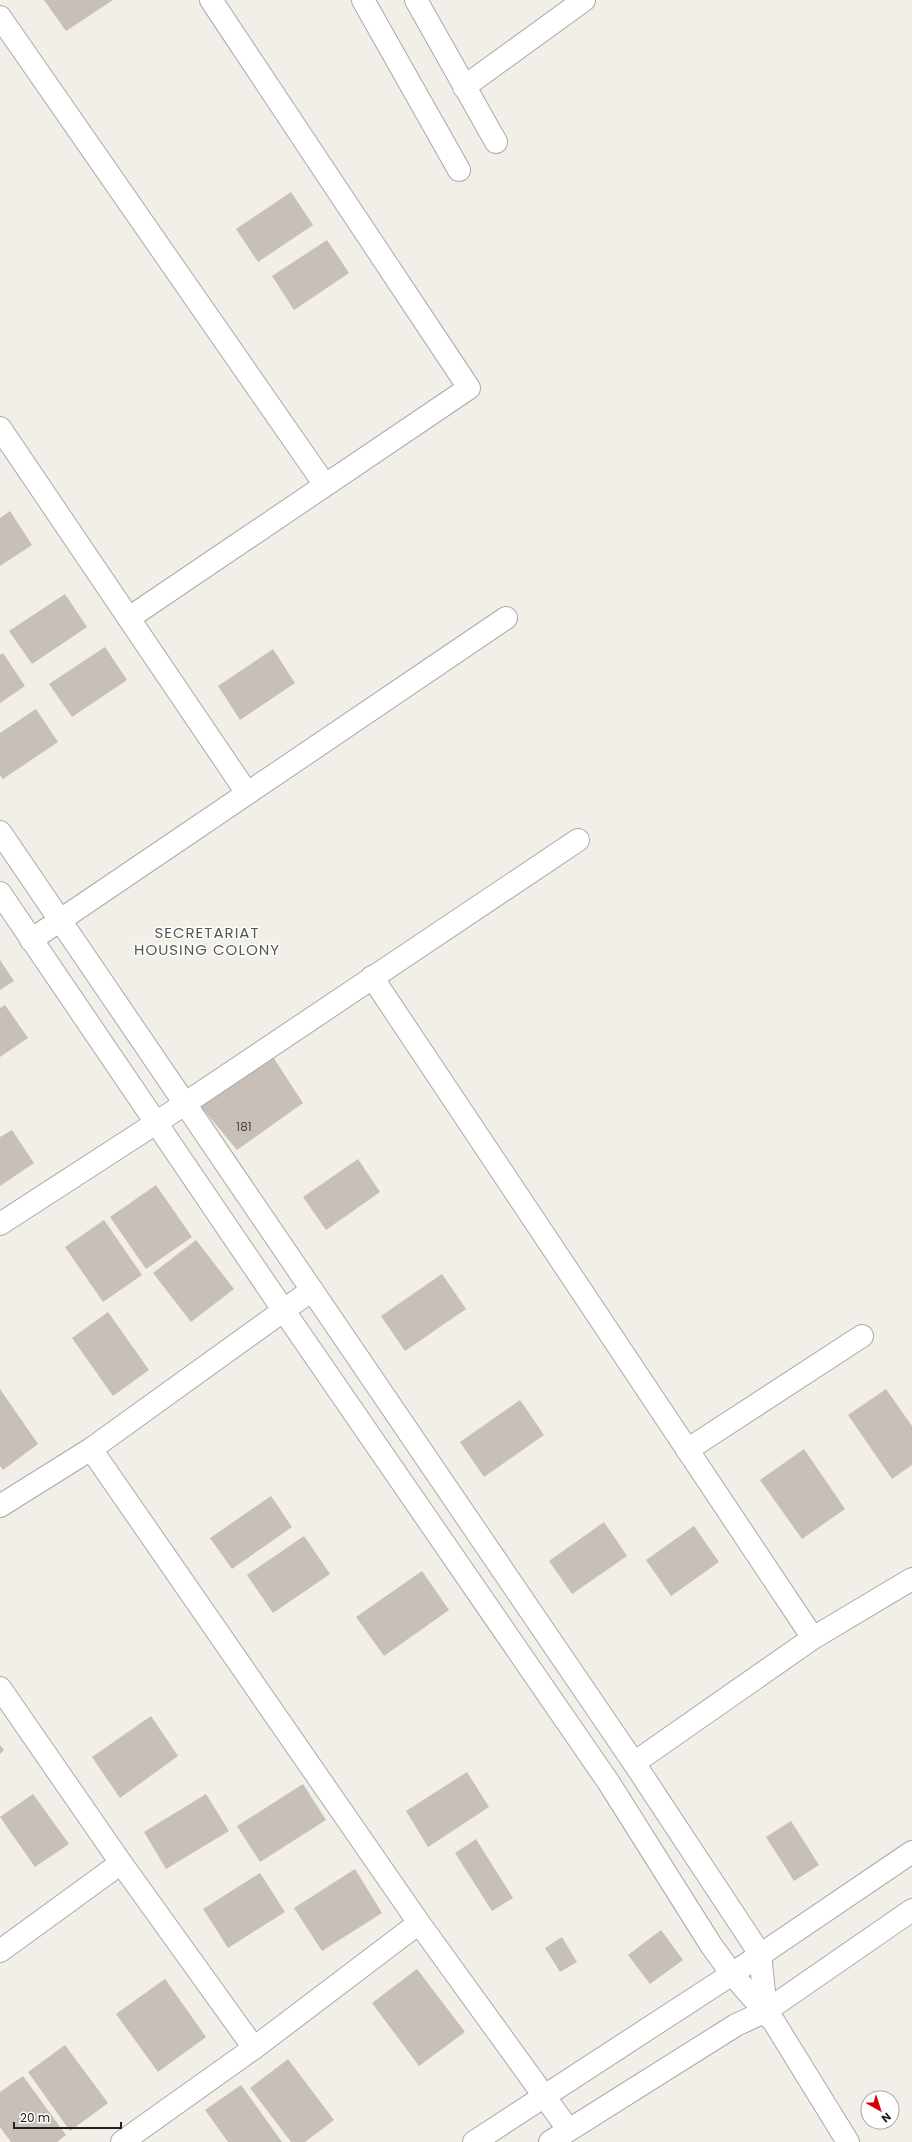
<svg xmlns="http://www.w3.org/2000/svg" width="912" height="2142" viewBox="0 0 912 2142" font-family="Poppins,sans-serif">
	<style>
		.building { fill: #c7bfb8 }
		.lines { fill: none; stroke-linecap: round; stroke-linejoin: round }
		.minor-casing { stroke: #a9a9a9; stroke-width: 24 }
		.minor { stroke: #fff; stroke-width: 22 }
		.labels { text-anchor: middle; stroke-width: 3; stroke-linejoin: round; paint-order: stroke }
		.number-label { font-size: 12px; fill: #4b4948 }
		.neighbourhood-label { font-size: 15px; letter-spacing: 1px; fill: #555; stroke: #fff }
	</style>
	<rect width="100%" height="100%" fill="#f2efe9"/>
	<g class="building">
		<polygon points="44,0 113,0 66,31"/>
		<polygon points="291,192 313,225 258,262 236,229"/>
		<polygon points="327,240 349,273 294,310 272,276"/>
		<polygon points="10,511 32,545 0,566 0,518"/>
		<polygon points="65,594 87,627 32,664 9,631"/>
		<polygon points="105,647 127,680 72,717 49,684"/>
		<polygon points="273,649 295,683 240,720 218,686"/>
		<polygon points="3,653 25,686 0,703 0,655"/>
		<polygon points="36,709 58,742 3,779 0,775 0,733"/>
		<polygon points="0,960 14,981 0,990"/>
		<polygon points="5,1005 28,1038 0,1057 0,1008"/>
		<polygon points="273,1057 303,1103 237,1150 198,1103"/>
		<polygon points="12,1130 34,1163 0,1186 0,1137"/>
		<polygon points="358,1159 380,1192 326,1230 303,1197"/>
		<polygon points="156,1185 192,1237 146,1269 110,1217"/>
		<polygon points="104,1220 142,1275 103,1302 65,1247"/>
		<polygon points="196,1240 234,1289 191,1322 153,1273"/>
		<polygon points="442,1274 466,1309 405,1351 381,1316"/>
		<polygon points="108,1312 149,1370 113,1396 72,1338"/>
		<polygon points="0,1389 38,1444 3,1470 0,1466"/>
		<polygon points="886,1389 912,1426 912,1465 892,1479 848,1415"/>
		<polygon points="520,1400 544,1435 484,1477 460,1442"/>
		<polygon points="804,1449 845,1509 802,1539 760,1480"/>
		<polygon points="271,1496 292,1527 232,1569 210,1538"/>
		<polygon points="604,1522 627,1556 572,1594 549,1561"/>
		<polygon points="694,1526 719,1562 671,1596 646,1560"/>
		<polygon points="304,1536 330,1574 273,1613 247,1575"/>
		<polygon points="422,1571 449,1610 384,1656 356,1617"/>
		<polygon points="151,1716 178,1756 120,1798 92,1757"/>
		<polygon points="0,1745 4,1750 0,1754"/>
		<polygon points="467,1772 489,1807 428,1847 406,1811"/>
		<polygon points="303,1784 326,1820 260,1862 237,1826"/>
		<polygon points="33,1794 69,1844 35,1867 0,1817"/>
		<polygon points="206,1794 229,1831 166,1869 144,1832"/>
		<polygon points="791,1821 819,1865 794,1881 766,1837"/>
		<polygon points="476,1839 513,1898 492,1911 455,1853"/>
		<polygon points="355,1869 382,1913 322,1951 294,1908"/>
		<polygon points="260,1873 285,1912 228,1948 203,1909"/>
		<polygon points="661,1930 683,1960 650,1984 628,1955"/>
		<polygon points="562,1937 577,1962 560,1972 545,1948"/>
		<polygon points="417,1969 465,2032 419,2066 372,2003"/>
		<polygon points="165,1979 206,2037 158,2072 116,2014"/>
		<polygon points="65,2045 108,2103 70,2131 28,2072"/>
		<polygon points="288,2059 334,2120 305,2142 291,2142 250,2088"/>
		<polygon points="23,2076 66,2135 57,2142 11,2142 0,2127 0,2092"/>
		<polygon points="241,2085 282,2142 228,2142 205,2110"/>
	</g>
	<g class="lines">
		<defs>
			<g id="minor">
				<polyline points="363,0 459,170"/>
				<polyline points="416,0 496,142"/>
				<polyline points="0,17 325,485"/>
				<polyline points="464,87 584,0"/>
				<polyline points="0,428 247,793"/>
				<polyline points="129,618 469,388 211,0"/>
				<polyline points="0,832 634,1763 760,1954 766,2011 736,2025 550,2142"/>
				<polyline points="0,893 284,1311 609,1783 711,1945 732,1974 474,2142"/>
				<polyline points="31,940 506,618"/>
				<polyline points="372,977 813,1638"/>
				<polyline points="0,1224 156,1123 578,840"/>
				<polyline points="91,1449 419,1923 568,2129"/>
				<polyline points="687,1450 862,1336"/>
				<polyline points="0,1506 91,1449 312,1290"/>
				<polyline points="0,1688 121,1863 254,2048"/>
				<polyline points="634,1763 813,1638 912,1579"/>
				<polyline points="0,1951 121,1863"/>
				<polyline points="766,2011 912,1910"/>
				<polyline points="122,2142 254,2048 419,1923"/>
				<polyline points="848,2142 774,2022 732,1974 912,1852"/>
			</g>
		</defs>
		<use href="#minor" class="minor-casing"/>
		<use href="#minor" class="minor"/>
	</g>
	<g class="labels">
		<g class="number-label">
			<text x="244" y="1131">181</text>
		</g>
		<g class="neighbourhood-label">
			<text x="207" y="938">SECRETARIAT<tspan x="207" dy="17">HOUSING COLONY</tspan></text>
		</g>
	</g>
	<g transform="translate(880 2110) rotate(141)"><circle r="19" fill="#ffffff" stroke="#a7a7a7"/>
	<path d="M0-3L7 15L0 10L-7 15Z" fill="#d40000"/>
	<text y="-6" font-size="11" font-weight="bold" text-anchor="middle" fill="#222222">N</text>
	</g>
	<path d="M14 2122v6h107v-6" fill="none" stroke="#222222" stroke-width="2"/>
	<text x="20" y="2122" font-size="12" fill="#222222" stroke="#ffffff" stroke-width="3" paint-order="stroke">20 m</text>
</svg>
